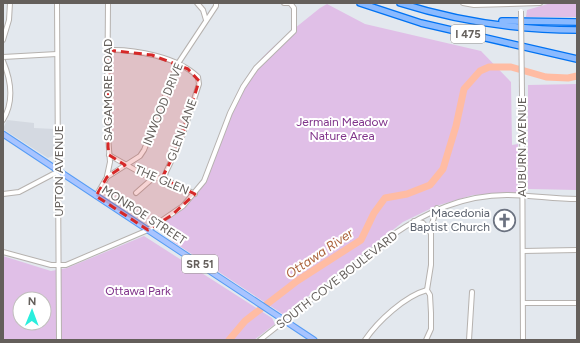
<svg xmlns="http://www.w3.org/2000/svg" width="580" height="343" viewBox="0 0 580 343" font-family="Figtree,sans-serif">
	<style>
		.education { fill: #d4d9e1 }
		.green { fill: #e0bfe7; fill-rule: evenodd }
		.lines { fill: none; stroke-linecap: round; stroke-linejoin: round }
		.river { stroke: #ffbca3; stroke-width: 7 }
		.minor-casing { stroke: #b6b2af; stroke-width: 6 }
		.major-casing { stroke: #569cf5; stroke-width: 7 }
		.highway-casing { stroke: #0072f2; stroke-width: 8 }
		.minor { stroke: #fff; stroke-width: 4 }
		.major { stroke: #a8c4ff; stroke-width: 5 }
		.highway { stroke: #8abaff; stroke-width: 5.5 }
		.minor-bridge-casing { stroke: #b6b2af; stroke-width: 6; stroke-linecap: butt }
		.minor-bridge { stroke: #fff; stroke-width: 4 }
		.marked { fill: #d62828; fill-opacity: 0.2; stroke: #d62828; stroke-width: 3; stroke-dasharray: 8 5; stroke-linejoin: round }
		.labels { text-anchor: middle; stroke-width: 4; stroke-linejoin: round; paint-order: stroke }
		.shield { fill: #fff; stroke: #928f8c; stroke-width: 1 }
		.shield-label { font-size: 11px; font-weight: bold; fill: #645f5b }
		.street-label { font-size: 12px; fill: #645f5b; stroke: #fff }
		.park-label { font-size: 12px; fill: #81348b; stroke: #fff }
		.worship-label { font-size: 12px; fill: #5b616d; stroke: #fff; text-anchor: end }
		.water-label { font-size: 13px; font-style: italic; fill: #ab623b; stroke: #fff }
	</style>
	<rect width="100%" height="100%" fill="#e3e8ee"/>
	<polygon class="education" points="7,120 34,123 34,128 55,129 55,155 48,158 3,129"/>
	<g class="green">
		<polygon points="551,3 577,3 577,17 526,17 527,10"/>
		<path d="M327,4L365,24L481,51L511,82L512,145L518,144V193L473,195L436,206L403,222L284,315L172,241L174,236L154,223C168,214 181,206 192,193C218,164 221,119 241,86C260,53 291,32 320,8Z"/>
		<polygon points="577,84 577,190 528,189 528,85"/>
		<path d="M144,236L272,318L275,324L254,340H3V256L51,271L67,268ZM20,299H44V323H20Z"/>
	</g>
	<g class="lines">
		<polyline class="river" points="229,340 245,321 297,281 361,240 374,213 385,198 407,194 430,185 443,169 456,126 464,89 480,71 489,67 511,67 546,77 568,78 577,76"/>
		<defs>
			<g id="minor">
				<polyline points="57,3 59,340"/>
				<polyline points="197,3 203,10 206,20"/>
				<polyline points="463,3 474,5 540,3"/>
				<polyline points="3,40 9,20 10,3"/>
				<path d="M108,50C135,49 178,57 198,77L199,84L180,143L166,172L164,179"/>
				<polyline points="3,57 57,54"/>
				<path d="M3,61C11,80 14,102 3,120"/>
				<polyline points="522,95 523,340"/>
				<polyline points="109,155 148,177 164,179 195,194"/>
				<polyline points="107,176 110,162 107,123 108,3"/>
				<polyline points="136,193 153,178"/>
				<polyline points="3,194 19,192 59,171"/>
				<polyline points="96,196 107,177 140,156 144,150 177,65 216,6 216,3"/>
				<polyline points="414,221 423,223 430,232"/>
				<polyline points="523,251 577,250"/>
				<polyline points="3,252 51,265 66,265 148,230 183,206 204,181 230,113 243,87 256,68 294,31 294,8 290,3 284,3"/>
				<polyline points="523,303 577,303"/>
				<path d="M260,340L391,236C426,212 463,195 507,195C530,195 554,199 577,199"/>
				<path d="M365,340C378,321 405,296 427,290"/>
				<polyline points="426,340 431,329 431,313 430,295 427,290 431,265 431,227 437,208"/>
				<polyline points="469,340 472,292"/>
			</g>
			<polyline id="major" points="3,134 314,340"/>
			<g id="highway">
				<polyline points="360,3 421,23 577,59"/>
				<path d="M400,3C457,21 517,30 577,30"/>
				<polyline points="502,21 577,22"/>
			</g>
		</defs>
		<use href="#minor" class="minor-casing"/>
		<use href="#major" class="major-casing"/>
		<use href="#highway" class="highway-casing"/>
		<use href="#minor" class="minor"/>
		<use href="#major" class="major"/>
		<use href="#highway" class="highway"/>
		<defs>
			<polyline id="minor-bridge" points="521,11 522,95"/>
		</defs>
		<use href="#minor-bridge" class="minor-bridge-casing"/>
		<use href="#minor-bridge" class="minor-bridge"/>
	</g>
	<path class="marked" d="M108,50L152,55L188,69L199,81L180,143L162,178L195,194L172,215L148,230L96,196L107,177L125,165L109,155L108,147Z"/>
	<defs>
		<symbol id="church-ring" viewBox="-11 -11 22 22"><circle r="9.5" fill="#fff" stroke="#6b7280" stroke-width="1.5"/><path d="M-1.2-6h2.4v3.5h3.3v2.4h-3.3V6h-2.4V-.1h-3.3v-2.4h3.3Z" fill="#6b7280"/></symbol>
	</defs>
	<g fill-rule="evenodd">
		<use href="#church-ring" x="492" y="208" width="25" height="25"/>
	</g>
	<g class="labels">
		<g class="shield">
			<rect x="451" y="25" width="34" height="18" rx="3"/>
			<rect x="182" y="255" width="36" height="18" rx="3"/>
		</g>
		<g class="shield-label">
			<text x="468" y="38">I 475</text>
			<text x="200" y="268">SR 51</text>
		</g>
		<g class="street-label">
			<text transform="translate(108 90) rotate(-90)" y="4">SAGAMORE ROAD</text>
			<text transform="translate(163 104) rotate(-68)" y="4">INWOOD DRIVE</text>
			<text transform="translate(182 130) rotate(-70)" y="4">GLEN LANE</text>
			<text transform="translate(522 147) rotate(-90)" y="4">AUBURN AVENUE</text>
			<text transform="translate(59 171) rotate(-90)" y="4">UPTON AVENUE</text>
			<text transform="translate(162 180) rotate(23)" y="4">THE GLEN</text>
			<text transform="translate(144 215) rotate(33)" y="4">MONROE STREET</text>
			<text transform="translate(337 280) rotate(-38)" y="4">SOUTH COVE BOULEVARD</text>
		</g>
		<g class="park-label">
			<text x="342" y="126">Jermain Meadow<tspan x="342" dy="14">Nature Area</tspan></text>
			<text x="138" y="295">Ottawa Park</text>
		</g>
		<g class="worship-label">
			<text x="490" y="217">Macedonia<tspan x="490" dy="14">Baptist Church</tspan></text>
		</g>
		<g class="water-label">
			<text transform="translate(319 253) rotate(-34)" y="5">Ottawa River</text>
		</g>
	</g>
	<rect width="580" height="343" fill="none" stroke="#645f5b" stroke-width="8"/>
	<g transform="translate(32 311) rotate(1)"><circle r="19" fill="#ffffff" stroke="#c1bfbd"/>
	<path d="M0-3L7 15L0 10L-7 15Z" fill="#2aeedd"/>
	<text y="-6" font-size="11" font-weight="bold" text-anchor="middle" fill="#645f5b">N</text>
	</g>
</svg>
